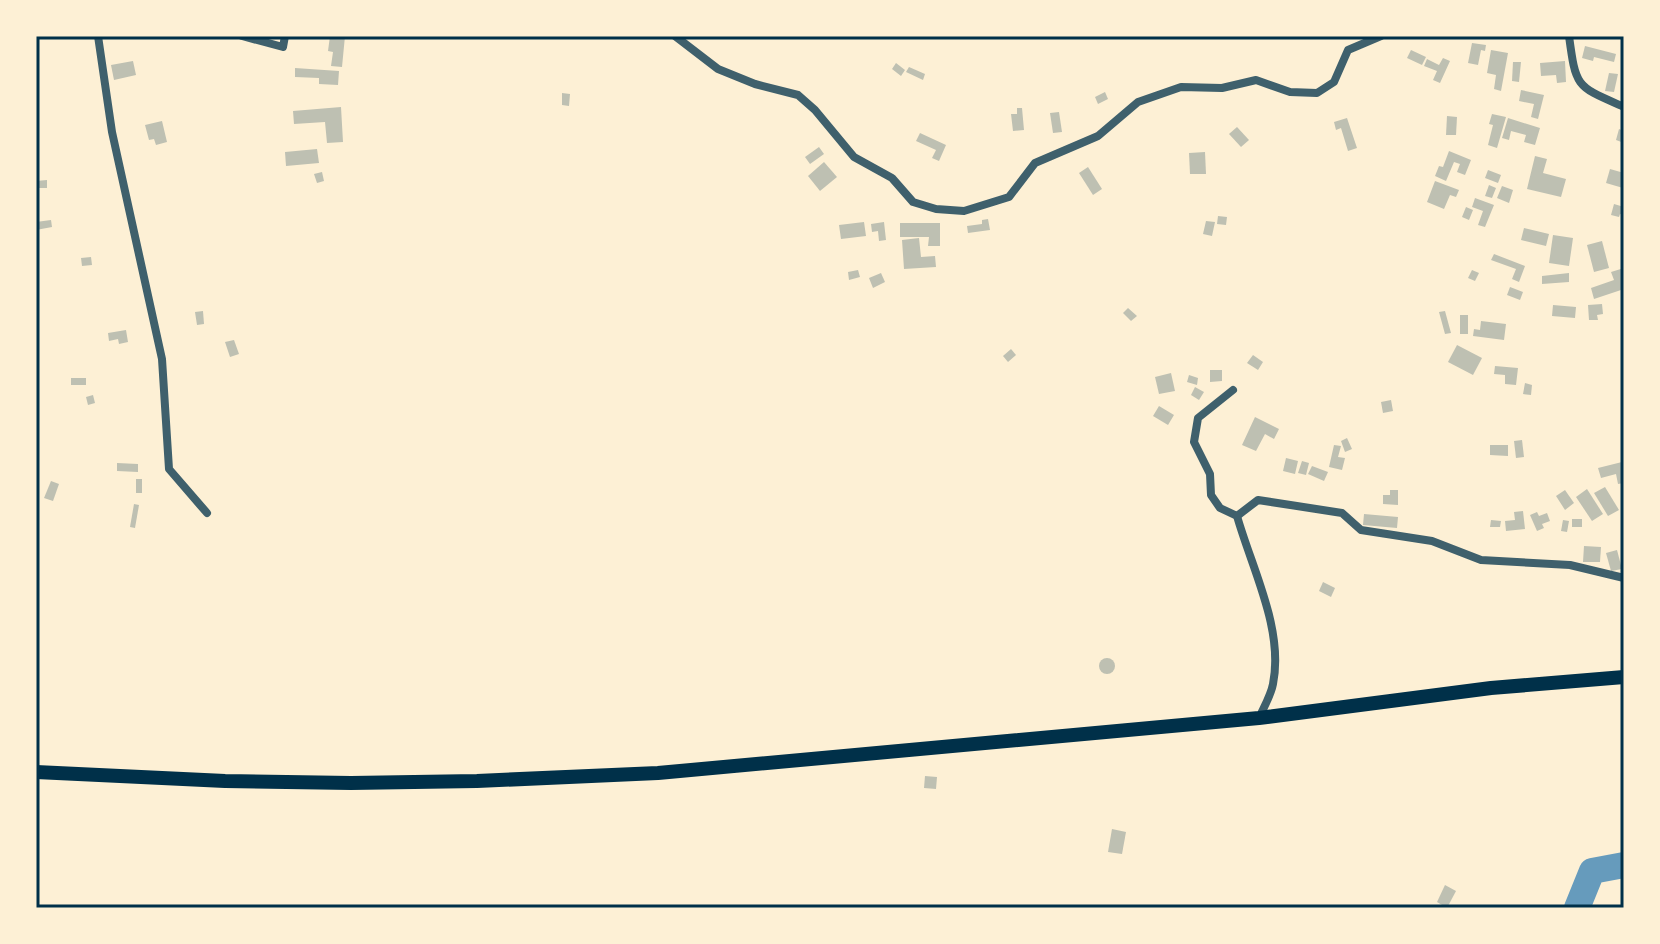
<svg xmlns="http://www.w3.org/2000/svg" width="1660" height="944" viewBox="0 0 1660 944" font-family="'Roboto Condensed',sans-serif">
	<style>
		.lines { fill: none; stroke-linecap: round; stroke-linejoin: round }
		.river { stroke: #669bbc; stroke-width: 26 }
		.building { fill: #bec0b2 }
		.minor { stroke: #3f606c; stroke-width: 8 }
		.primary { stroke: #003049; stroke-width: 14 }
		.neatline { fill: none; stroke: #003049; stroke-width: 3 }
	</style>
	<rect width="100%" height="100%" fill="#fdf0d5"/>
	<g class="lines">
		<polyline class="river" points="1577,908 1592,871 1624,865"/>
	</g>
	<g class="building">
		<polygon points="330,36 345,36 342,67 331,66 333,52 328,51"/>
		<polygon points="1472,43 1486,45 1485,51 1481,50 1478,65 1468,63"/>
		<polygon points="1585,46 1616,54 1614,62 1594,57 1593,61 1582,58"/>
		<polygon points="1411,50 1426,57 1422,65 1407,58"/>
		<polygon points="1491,50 1508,53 1501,91 1494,89 1496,75 1487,73"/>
		<polygon points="1443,58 1450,61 1440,83 1433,80 1437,71 1424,66 1427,59 1439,65"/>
		<polygon points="133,61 136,75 114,80 111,65"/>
		<polygon points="1565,61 1566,82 1557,83 1556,75 1541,76 1540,63"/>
		<polygon points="1513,62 1521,62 1519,82 1512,81"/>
		<polygon points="896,63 905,70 901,76 892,69"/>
		<polygon points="909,67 925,74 923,80 906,72"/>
		<polygon points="295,68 339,71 338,85 319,84 319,78 295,77"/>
		<polygon points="1609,73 1618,74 1614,92 1605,91"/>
		<polygon points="1521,90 1544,95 1538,119 1531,117 1534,104 1519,101"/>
		<polygon points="1105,92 1108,99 1098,104 1095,97"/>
		<polygon points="562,93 570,94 569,106 562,105"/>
		<polygon points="341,107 343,142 327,143 325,122 294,124 293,111"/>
		<polygon points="1017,108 1022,108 1024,130 1013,131 1011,114 1017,114"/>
		<polygon points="1059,112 1062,132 1053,133 1050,113"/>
		<polygon points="1492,114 1506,117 1497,148 1488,145 1493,125 1489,124"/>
		<polygon points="1447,116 1457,117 1456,135 1446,135"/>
		<polygon points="1347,118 1357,148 1348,151 1341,128 1336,130 1334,122"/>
		<polygon points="1508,118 1540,128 1535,145 1524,142 1526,135 1511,131 1509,140 1502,138"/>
		<polygon points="162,121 167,142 156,145 154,139 149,140 145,125"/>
		<polygon points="1237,127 1249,140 1241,147 1229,134"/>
		<polygon points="1619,129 1624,131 1624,143 1616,140"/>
		<polygon points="920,133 946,145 939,161 932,158 936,150 916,141"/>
		<polygon points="819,147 824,154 810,164 805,157"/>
		<polygon points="317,149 319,163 286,166 285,152"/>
		<polygon points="1449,151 1471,160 1465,175 1457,172 1460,164 1454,162 1446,181 1435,176 1439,166 1443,167"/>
		<polygon points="1205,152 1206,174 1190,174 1189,153"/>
		<polygon points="1535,156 1547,159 1543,173 1566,179 1561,197 1527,189"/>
		<polygon points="824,162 837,177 820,191 808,176"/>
		<polygon points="1088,167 1102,189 1093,195 1079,173"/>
		<polygon points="1610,169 1624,173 1623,188 1606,183"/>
		<polygon points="1488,170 1501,175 1498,183 1485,178"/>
		<polygon points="322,172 324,181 317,183 314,174"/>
		<polygon points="47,180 47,188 39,188 39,194 36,194 36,181"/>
		<polygon points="1435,181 1459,190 1456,197 1450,195 1444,209 1427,202"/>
		<polygon points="1489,185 1496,188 1492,198 1485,196"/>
		<polygon points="1502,186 1513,190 1509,203 1497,198"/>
		<polygon points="1475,198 1494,205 1485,227 1478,225 1483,211 1472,207"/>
		<polygon points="1614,204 1624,207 1624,215 1620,214 1619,217 1611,215"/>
		<polygon points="1466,207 1473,210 1469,220 1462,217"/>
		<polygon points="1218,216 1227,217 1226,225 1217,224"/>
		<polygon points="988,219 990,230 968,233 967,226 982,224 982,220"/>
		<polygon points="51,220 52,227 36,230 36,222"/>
		<polygon points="1206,221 1215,222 1212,236 1203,234"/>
		<polygon points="864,222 866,236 841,239 839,225"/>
		<polygon points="884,222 886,240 879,241 878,231 872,232 871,224"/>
		<polygon points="900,223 940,223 940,246 928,246 929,237 900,237"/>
		<polygon points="1524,228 1549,234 1546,246 1521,240"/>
		<polygon points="1553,235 1573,238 1569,266 1549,263"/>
		<polygon points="919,238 921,257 935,256 936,267 904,269 902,240"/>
		<polygon points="1602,241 1609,268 1594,272 1587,245"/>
		<polygon points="1494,254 1525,266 1519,282 1512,279 1516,269 1491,260"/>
		<polygon points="91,257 92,265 82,266 81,258"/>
		<polygon points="1624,268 1624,297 1621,290 1594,299 1591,288 1614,280 1611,272"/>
		<polygon points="858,270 860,277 849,280 848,272"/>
		<polygon points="1472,270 1479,273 1475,281 1468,278"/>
		<polygon points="881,273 885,282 873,288 869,278"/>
		<polygon points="1569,273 1569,282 1542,284 1542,276"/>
		<polygon points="1510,287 1523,292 1520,300 1507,295"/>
		<polygon points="1602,304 1603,314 1597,315 1598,320 1589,320 1588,305"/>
		<polygon points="1553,305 1576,307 1575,318 1552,316"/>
		<polygon points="1128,308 1137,316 1131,321 1123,313"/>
		<polygon points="203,311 204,324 197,325 195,312"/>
		<polygon points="1445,311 1451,333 1445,334 1439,312"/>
		<rect x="1460" y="315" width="8" height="19"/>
		<polygon points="1481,321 1506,324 1504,340 1473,336 1474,329 1480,330"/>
		<polygon points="126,330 128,342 119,344 118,339 109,341 108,333"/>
		<polygon points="234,340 239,354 230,357 225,342"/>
		<polygon points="1457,345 1482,358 1473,375 1448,362"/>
		<polygon points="1011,349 1016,355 1008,362 1003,356"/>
		<polygon points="1253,355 1263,362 1258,370 1247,363"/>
		<polygon points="1495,366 1518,368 1516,385 1505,384 1505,375 1494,374"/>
		<polygon points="1210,370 1222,370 1222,381 1210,382"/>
		<polygon points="1171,373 1175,391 1159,394 1155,377"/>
		<polygon points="1189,375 1198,378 1197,385 1187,382"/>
		<rect x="71" y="378" width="15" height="7"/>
		<polygon points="1525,383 1532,385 1531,395 1523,394"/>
		<polygon points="1195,387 1204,392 1199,400 1191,395"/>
		<polygon points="93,395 95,403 88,405 86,397"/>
		<polygon points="1391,400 1393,411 1383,413 1381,402"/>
		<polygon points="1159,406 1174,415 1168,425 1153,416"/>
		<polygon points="1255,417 1279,429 1274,439 1265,434 1256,451 1242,445"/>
		<polygon points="1347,438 1352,449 1345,452 1341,441"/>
		<polygon points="1522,440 1524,457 1516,458 1514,441"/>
		<polygon points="1334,445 1341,446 1338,457 1345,458 1342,470 1329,467"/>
		<polygon points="1490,445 1508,445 1508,456 1490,455"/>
		<polygon points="1286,458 1298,461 1295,474 1283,471"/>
		<polygon points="1302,461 1309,463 1306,475 1298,473"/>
		<polygon points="1622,462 1624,483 1618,484 1616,474 1601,478 1598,468"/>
		<polygon points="117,463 138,464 138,472 117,471"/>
		<polygon points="1312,466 1328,472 1324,481 1308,474"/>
		<rect x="136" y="479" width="6" height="14"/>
		<polygon points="51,481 59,484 53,501 44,498"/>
		<polygon points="1605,487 1619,510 1608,516 1594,493"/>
		<polygon points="1587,489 1603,514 1592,521 1576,497"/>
		<polygon points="1390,490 1398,490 1398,505 1383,504 1383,495 1390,495"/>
		<polygon points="1565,490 1574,503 1565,510 1556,496"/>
		<polygon points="134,504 139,505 135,528 130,527"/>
		<polygon points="1523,511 1525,529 1506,531 1505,521 1515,520 1514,512"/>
		<polygon points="1537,512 1539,516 1547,513 1550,521 1542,524 1544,528 1537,531 1530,515"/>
		<polygon points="1364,514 1398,517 1397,528 1363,525"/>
		<rect x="1572" y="519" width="10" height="8"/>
		<polygon points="1491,520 1501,521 1500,527 1490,527"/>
		<polygon points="1563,520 1569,521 1567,532 1561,531"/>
		<polygon points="1584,546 1601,547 1600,562 1583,562"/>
		<polygon points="1617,550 1622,569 1611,571 1606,553"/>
		<polygon points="1323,582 1335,588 1331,597 1319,591"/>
		<circle cx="1107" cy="666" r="8"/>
		<polygon points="925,776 937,777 936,789 924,788"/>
		<polygon points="1112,829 1126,832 1122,854 1108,852"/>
		<polygon points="1445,885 1456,891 1447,908 1437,902"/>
	</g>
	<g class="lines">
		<g class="minor">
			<polyline points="98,36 112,132 162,359 169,469 207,513"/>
			<polyline points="242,36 283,47 285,36"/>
			<polyline points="675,36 718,69 755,84 798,95 815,110 854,157 892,178 913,202 936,209 964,211 1009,197 1035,163 1098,136 1138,102 1181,87 1222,88 1256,80 1290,92 1317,93 1334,82 1348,50 1381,36"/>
			<path d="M1569,36C1576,88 1576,86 1624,107"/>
			<path d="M1233,390L1198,418L1194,442L1210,474L1211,495L1220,508L1237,516C1252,569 1284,629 1273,684C1271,695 1264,707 1259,718"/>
			<polyline points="1237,516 1258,500 1342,513 1361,530 1432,541 1481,560 1570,565 1624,578"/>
		</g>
		<polyline class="primary" points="36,772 225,781 351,783 477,781 658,773 1259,718 1491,688 1624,677"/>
	</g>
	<rect width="1660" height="944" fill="none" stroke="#fdf0d5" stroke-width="76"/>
	<rect x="38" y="38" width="1584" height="868" class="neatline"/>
</svg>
